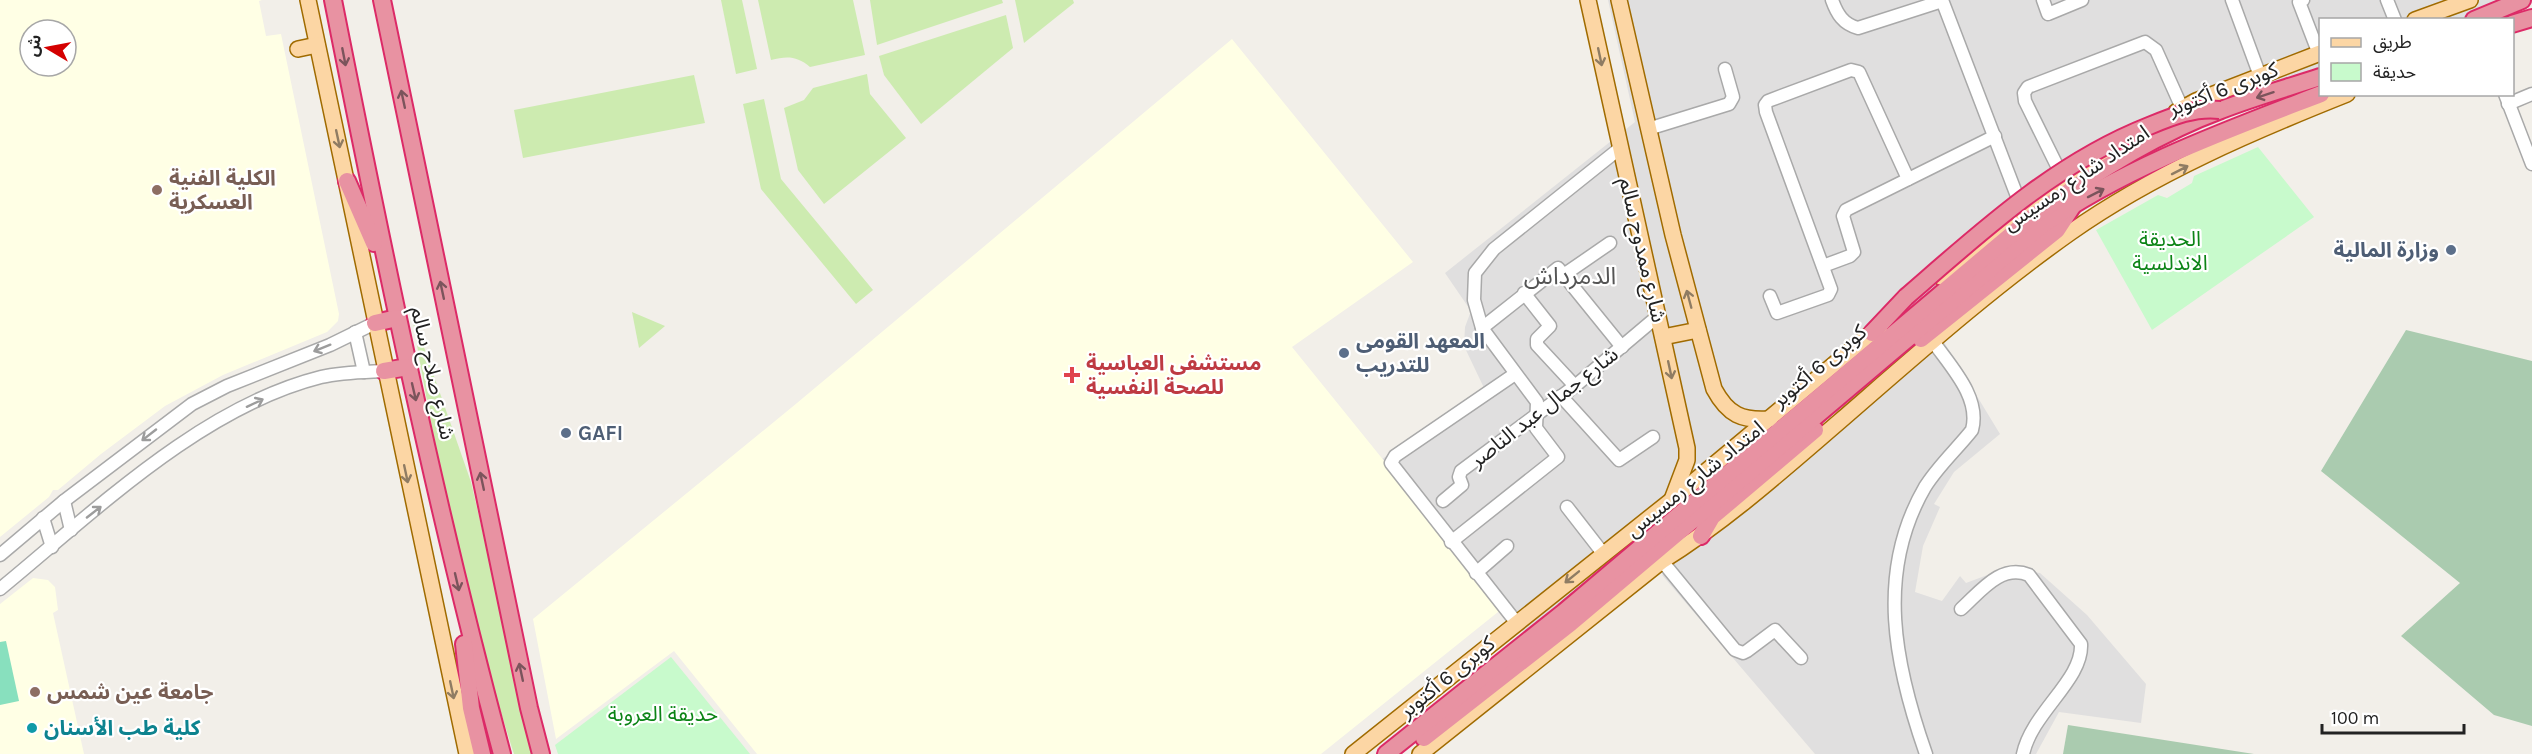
<svg xmlns="http://www.w3.org/2000/svg" width="2532" height="754" viewBox="0 0 2532 754" font-family="Karla,'Noto Sans Arabic',sans-serif">
	<style>
		.residential { fill: #e0dfdf }
		.education { fill: #ffffe5; fill-rule: evenodd }
		.grass { fill: #cdebb0 }
		.cemetery { fill: #aacbaf }
		.park { fill: #c8facc }
		.pitch { fill: #88e0be }
		.lines { fill: none; stroke-linecap: round; stroke-linejoin: round }
		.minor-casing { stroke: #a9a9a9; stroke-width: 15 }
		.major-casing { stroke: #a06b00; stroke-width: 18 }
		.highway-casing { stroke: #dc2a67; stroke-width: 20 }
		.minor { stroke: #fff; stroke-width: 12 }
		.major { stroke: #fcd6a4; stroke-width: 15 }
		.highway { stroke: #e892a2; stroke-width: 16 }
		.highway-bridge-casing { stroke: #dc2a67; stroke-width: 20; stroke-linecap: butt }
		.highway-bridge { stroke: #e892a2; stroke-width: 16 }
		.oneway { stroke: #7b545c }
		.oneway2 { stroke: #8f7c63 }
		.oneway3 { stroke: #9c9c9c }
		.education-dot { fill: #8d6e63; stroke: #fff; stroke-width: 2 }
		.service-dot { fill: #5c6f8a; stroke: #fff; stroke-width: 2 }
		.health-dot { fill: #e0444e; stroke: #fff; stroke-width: 2 }
		.culture-dot { fill: #0f9aa8; stroke: #fff; stroke-width: 2 }
		.labels { text-anchor: middle; stroke-width: 4.5; stroke-linejoin: round; paint-order: stroke }
		.street-label { font-size: 21px; fill: #222; stroke: #fff }
		.education-label { font-size: 21px; font-weight: bold; fill: #785e54; stroke: #fff; text-anchor: start }
		.park-label { font-size: 21px; fill: #0c8416; stroke: #fff }
		.service-label { font-size: 21px; font-weight: bold; fill: #4e5e75; stroke: #fff; text-anchor: start }
		.health-label { font-size: 21px; font-weight: bold; fill: #be3a42; stroke: #fff; text-anchor: start }
		.culture-label { font-size: 21px; font-weight: bold; fill: #0d838f; stroke: #fff; text-anchor: start }
		.quarter-label { font-size: 24px; fill: #555; stroke: #fff }
	</style>
	<rect width="100%" height="100%" fill="#f2efe9"/>
	<g class="residential">
		<polygon points="1608,0 2532,0 2532,3 2487,19 2320,20 2320,79 2207,122 2105,174 1531,642 1382,459 1485,390 1464,346 1465,327 1471,311 1445,273 1635,122"/>
		<polygon points="1941,337 2000,434 1954,472 1934,504 1940,507 1923,546 1915,592 1942,601 1960,576 1966,583 2006,568 2040,573 2087,615 2146,684 2141,723 2059,712 2036,754 1815,754 1662,575"/>
	</g>
	<g class="education">
		<path d="M0,0H262L259,1L266,36L281,34L339,314L338,321L327,332L223,375L165,406L101,454L58,490H53L49,497L0,537ZM30,30H66V66H30Z"/>
		<polygon points="1232,39 1413,262 1292,347 1503,608 1321,754 757,754 674,651 556,739 533,619 797,403"/>
		<polygon points="33,578 48,580 55,587 58,610 53,613 84,754 0,754 0,604"/>
	</g>
	<g class="grass">
		<polygon points="721,0 742,0 757,69 736,74"/>
		<path d="M758,0H853L865,55L810,67C797,56 787,56 771,60Z"/>
		<polygon points="870,0 1002,0 1003,3 877,45"/>
		<polygon points="1015,0 1073,0 1074,3 1024,43"/>
		<polygon points="1006,15 1013,48 921,124 884,75 879,56"/>
		<polygon points="867,74 870,94 906,138 824,204 798,170 784,108 804,100 813,88"/>
		<polygon points="694,75 705,123 523,158 514,110"/>
		<polygon points="764,99 781,179 873,290 856,304 761,189 743,104"/>
		<path d="M411,310L471,482L534,754H514C467,609 436,460 411,310Z"/>
		<polygon points="632,312 665,326 639,348"/>
	</g>
	<g class="cemetery">
		<polygon points="2406,330 2532,361 2532,726 2494,715 2401,636 2460,583 2321,471"/>
		<polygon points="2068,725 2254,754 2063,754"/>
	</g>
	<g class="park">
		<polygon points="2258,147 2314,217 2152,330 2096,230 2158,195 2167,198 2192,183 2194,176"/>
		<polygon points="671,657 750,754 558,754 555,745"/>
	</g>
	<polygon class="pitch" points="6,641 19,701 0,705 0,642"/>
	<g class="lines">
		<defs>
			<g id="minor">
				<path d="M1832,0C1837,14 1843,24 1858,28L1942,1"/>
				<polyline points="1942,0 2022,209"/>
				<polyline points="2043,0 2048,14 2082,0"/>
				<polyline points="2232,0 2260,76"/>
				<polyline points="2303,0 2299,2 2319,54"/>
				<polyline points="2387,0 2395,20"/>
				<polyline points="2505,94 2532,164"/>
				<polyline points="2508,104 2532,94"/>
				<polyline points="1648,129 1729,104 1733,97 1725,69"/>
				<polyline points="2064,180 2025,101 2024,93 2028,87 2145,42 2156,50 2182,108"/>
				<polyline points="1823,266 1850,256 1854,252 1843,216 1846,210 1995,136"/>
				<polyline points="1565,274 1610,243"/>
				<polyline points="1524,293 1550,326 1537,339 1537,345 1575,386"/>
				<polyline points="1770,296 1777,313 1828,295 1831,289 1766,112 1765,105 1768,101 1851,70 1859,72 1908,179"/>
				<polyline points="1482,328 1558,268 1622,347"/>
				<polyline points="355,332 364,372"/>
				<polyline points="1515,374 1395,456 1391,463 1516,622"/>
				<polyline points="1561,396 1619,460 1653,437"/>
				<polyline points="64,501 71,530"/>
				<polyline points="1443,501 1462,485 1459,477 1461,471 1575,386 1658,316"/>
				<polyline points="1567,507 1602,552"/>
				<polyline points="43,518 52,547"/>
				<polyline points="1451,542 1558,457 1536,428 1537,402 1482,328 1474,300 1475,273 1494,249 1619,149"/>
				<polyline points="0,555 64,501 192,404 227,386 330,345 375,323"/>
				<polyline points="1662,561 1735,650 1743,653 1747,651 1775,630 1801,658"/>
				<polyline points="1476,573 1507,546"/>
				<path d="M0,589C94,512 201,407 321,377C342,372 363,372 384,371"/>
				<path d="M1961,609C1980,592 2001,563 2029,575L2081,644C2083,680 2032,712 2023,754"/>
				<path d="M1926,754C1895,666 1875,573 1925,487C1938,466 1957,449 1972,430C1981,397 1950,366 1932,340"/>
			</g>
			<g id="major">
				<polyline points="308,0 467,754"/>
				<polyline points="1588,0 1687,448 1687,460 1673,497"/>
				<path d="M1619,0L1673,235L1714,389C1728,415 1742,421 1770,419"/>
				<polyline points="2415,20 2470,0"/>
				<polyline points="298,49 317,45"/>
				<polyline points="2176,112 2196,101 2320,53"/>
				<polyline points="1941,277 2023,210 2123,145"/>
				<polyline points="1663,337 1698,330"/>
				<polyline points="1353,754 1673,499 1880,326"/>
				<path d="M1420,754L1662,561C1726,521 1783,470 1840,421C1915,356 1990,289 2071,232C2153,174 2254,131 2347,94"/>
			</g>
			<g id="highway">
				<path d="M333,0C383,253 435,505 502,754"/>
				<polyline points="382,0 529,708 541,754"/>
				<polyline points="2474,20 2522,0"/>
				<polyline points="2512,24 2532,18"/>
				<polyline points="347,181 374,243"/>
				<polyline points="375,323 397,318"/>
				<polyline points="1872,333 1906,297"/>
				<polyline points="1921,339 2057,230 2072,207"/>
				<polyline points="384,371 408,367"/>
				<polyline points="1701,536 1712,517 1815,430"/>
				<polyline points="464,644 471,708 482,754"/>
				<path d="M1424,738L1571,623L2041,226C2125,167 2225,131 2321,94"/>
				<path d="M1386,754L1564,612L2031,218C2089,176 2153,135 2221,110C2254,97 2287,88 2320,77"/>
			</g>
		</defs>
		<use href="#minor" class="minor-casing"/>
		<use href="#major" class="major-casing"/>
		<use href="#highway" class="highway-casing"/>
		<use href="#minor" class="minor"/>
		<use href="#major" class="major"/>
		<use href="#highway" class="highway"/>
		<defs>
			<path id="highway-bridge" d="M1906,297C1981,232 2055,163 2149,126C2173,116 2195,107 2220,110"/>
		</defs>
		<use href="#highway-bridge" class="highway-bridge-casing"/>
		<use href="#highway-bridge" class="highway-bridge"/>
	</g>
	<defs><path id="oneway-shaft" d="M-6 0H5M1.5-3L5.5 0L1.5 3" fill="none" stroke-width="1.6" stroke-linecap="round" stroke-linejoin="round" transform="scale(1.5)"/></defs>
	<g class="oneway">
		<use href="#oneway-shaft" transform="translate(344 57) rotate(79)"/>
		<use href="#oneway-shaft" transform="translate(2265 95) rotate(162)"/>
		<use href="#oneway-shaft" transform="translate(403 99) rotate(-102)"/>
		<use href="#oneway-shaft" transform="translate(2096 193) rotate(-27)"/>
		<use href="#oneway-shaft" transform="translate(442 290) rotate(-102)"/>
		<use href="#oneway-shaft" transform="translate(414 392) rotate(77)"/>
		<use href="#oneway-shaft" transform="translate(482 481) rotate(-102)"/>
		<use href="#oneway-shaft" transform="translate(457 582) rotate(77)"/>
		<use href="#oneway-shaft" transform="translate(521 672) rotate(-102)"/>
	</g>
	<g class="oneway2">
		<use href="#oneway-shaft" transform="translate(1600 57) rotate(78)"/>
		<use href="#oneway-shaft" transform="translate(338 139) rotate(78)"/>
		<use href="#oneway-shaft" transform="translate(2180 170) rotate(-27)"/>
		<use href="#oneway-shaft" transform="translate(1689 299) rotate(-105)"/>
		<use href="#oneway-shaft" transform="translate(1670 370) rotate(78)"/>
		<use href="#oneway-shaft" transform="translate(406 474) rotate(78)"/>
		<use href="#oneway-shaft" transform="translate(1572 577) rotate(141)"/>
		<use href="#oneway-shaft" transform="translate(452 690) rotate(78)"/>
	</g>
	<g class="oneway3">
		<use href="#oneway-shaft" transform="translate(322 348) rotate(158)"/>
		<use href="#oneway-shaft" transform="translate(255 403) rotate(-25)"/>
		<use href="#oneway-shaft" transform="translate(149 435) rotate(142)"/>
		<use href="#oneway-shaft" transform="translate(94 512) rotate(-38)"/>
	</g>
	<g class="education-dot">
		<circle cx="157" cy="190" r="6"/>
		<circle cx="35" cy="692" r="6"/>
	</g>
	<g class="service-dot">
		<circle cx="2451" cy="250" r="6"/>
		<circle cx="1344" cy="353" r="6"/>
		<circle cx="566" cy="433" r="6"/>
	</g>
	<path class="health-dot" d="M1069 366h6v6h6v6h-6v6h-6v-6h-6v-6h6z"/>
	<circle class="culture-dot" cx="32" cy="728" r="6"/>
	<g class="labels">
		<g class="street-label">
			<text transform="translate(2223 89) rotate(-21)" y="7">كوبرى 6 أكتوبر</text>
			<text transform="translate(2076 178) rotate(-34)" y="7">امتداد شارع رمسيس</text>
			<text transform="translate(1643 250) rotate(77)" y="7">شارع ممدوح سالم</text>
			<text transform="translate(1819 366) rotate(-40)" y="7">كوبرى 6 أكتوبر</text>
			<text transform="translate(433 373) rotate(77)" y="7">شارع صلاح سالم</text>
			<text transform="translate(1544 407) rotate(-38)" y="7">شارع جمال عبد الناصر</text>
			<text transform="translate(1695 479) rotate(-39)" y="7">امتداد شارع رمسيس</text>
			<text transform="translate(1447 677) rotate(-39)" y="7">كوبرى 6 أكتوبر</text>
		</g>
		<g class="education-label">
			<text x="169" y="185">الكلية الفنية<tspan x="169" dy="24">العسكرية</tspan></text>
			<text x="47" y="699">جامعة عين شمس</text>
		</g>
		<g class="park-label">
			<text x="2170" y="246">الحديقة<tspan x="2170" dy="24">الاندلسية</tspan></text>
			<text x="663" y="721">حديقة العروبة</text>
		</g>
		<g class="service-label">
			<text x="2439" y="257" text-anchor="end">وزارة المالية</text>
			<text x="1356" y="348">المعهد القومى<tspan x="1356" dy="24">للتدريب</tspan></text>
			<text x="578" y="440">GAFI</text>
		</g>
		<g class="health-label">
			<text x="1086" y="370">مستشفى العباسية<tspan x="1086" dy="24">للصحة النفسية</tspan></text>
		</g>
		<g class="culture-label">
			<text x="44" y="735">كلية طب الأسنان</text>
		</g>
		<g class="quarter-label">
			<text x="1570" y="284">الدمرداش</text>
		</g>
	</g>
	<rect x="2319" y="18" width="195" height="78" fill="#ffffff" stroke="#a7a7a7" stroke-width="1.5"/>
	<rect x="2331" y="38" width="30" height="9" fill="#fcd6a4" stroke="#a7a7a7" stroke-width="1.5"/>
	<text x="2373" y="48" font-size="18" fill="#222222">طريق</text>
	<rect x="2331" y="63" width="30" height="18" fill="#c8facc" stroke="#a7a7a7" stroke-width="1.5"/>
	<text x="2373" y="78" font-size="18" fill="#222222">حديقة</text>
	<g transform="translate(48 48) rotate(280)"><circle r="28" fill="#ffffff" stroke="#a7a7a7" stroke-width="1.5"/>
	<path d="M0-4.5L10 22L0 15L-10 22Z" fill="#d40000"/>
	<text y="-9" font-size="16" font-weight="bold" text-anchor="middle" fill="#222222">ش</text>
	</g>
	<path d="M2322 724v9h142v-9" fill="none" stroke="#222222" stroke-width="3"/>
	<text x="2331" y="724" font-size="18" fill="#222222" stroke="#ffffff" stroke-width="4.5" paint-order="stroke">100 m</text>
</svg>
